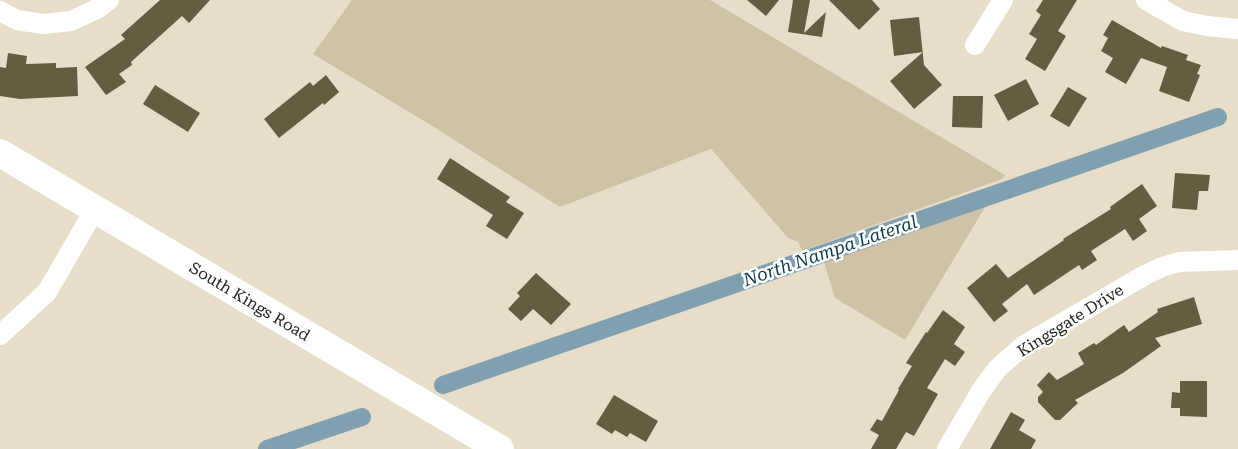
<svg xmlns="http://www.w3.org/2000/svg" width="1238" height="449" viewBox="0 0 1238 449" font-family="'Roboto Serif',serif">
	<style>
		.green { fill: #cec3a7 }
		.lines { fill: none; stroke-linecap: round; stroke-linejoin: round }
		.canal { stroke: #81a0af; stroke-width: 18 }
		.building { fill: #665c42 }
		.minor { stroke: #fff; stroke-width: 20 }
		.secondary { stroke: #fff; stroke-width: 28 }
		.labels { text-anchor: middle; stroke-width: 5; stroke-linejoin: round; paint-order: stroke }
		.street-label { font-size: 16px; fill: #28251e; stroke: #fff }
		.water-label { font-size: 18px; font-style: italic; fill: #0e3c4d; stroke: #fff }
	</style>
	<rect width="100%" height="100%" fill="#e7deca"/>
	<g class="green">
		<polygon points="352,0 710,0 1005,175 1002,179 802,251 798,242 788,238 711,149 560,207 434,127 313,54"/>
		<polygon points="987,204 905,340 835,298 824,262"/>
	</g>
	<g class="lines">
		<g class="canal">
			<polyline points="443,385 1218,117"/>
			<polyline points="267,449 362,417"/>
		</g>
	</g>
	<g class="building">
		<polygon points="160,0 210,0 189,23 182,16 131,62 132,65 119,74 126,82 106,95 85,67 125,39 121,35"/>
		<polygon points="747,0 779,0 766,16"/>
		<polygon points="793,0 810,0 804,33 826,12 822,37 788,32"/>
		<polygon points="829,0 872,0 880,9 859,30"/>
		<polygon points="1043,0 1077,0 1058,31 1066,36 1045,71 1025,59 1037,39 1029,34 1041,15 1036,11"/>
		<polygon points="919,17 924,65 942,85 914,109 890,81 923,52 894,56 890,20"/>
		<polygon points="1112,20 1161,48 1162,46 1188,55 1186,60 1201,65 1197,74 1200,75 1189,102 1159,91 1167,67 1141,58 1126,84 1105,72 1113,58 1101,51 1108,38 1103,35"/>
		<polygon points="8,53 27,56 26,64 56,63 56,68 77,67 78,96 20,99 0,96 0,67 6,68"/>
		<polygon points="326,75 339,92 324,105 323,103 279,138 264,119 310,82 313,86"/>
		<polygon points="1026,79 1039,104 1008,121 994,95"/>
		<polygon points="155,85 200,113 188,132 143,104"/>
		<polygon points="1068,87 1087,98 1069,127 1050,116"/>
		<polygon points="953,96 983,96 982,128 952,127"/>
		<polygon points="450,158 510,197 506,202 524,213 507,239 486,226 493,215 437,179"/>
		<polygon points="1175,173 1210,175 1208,191 1199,191 1197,210 1172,208"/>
		<polygon points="1142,184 1157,206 1139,219 1147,231 1133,241 1125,229 1091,251 1097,260 1082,270 1079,265 1034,295 1027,284 1002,304 1008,311 994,322 967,288 996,264 1008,278 1064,240 1063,239 1111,209 1110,207"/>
		<polygon points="536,273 571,304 551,325 533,309 521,321 508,309 520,296 517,293"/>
		<polygon points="1194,297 1202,324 1155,338 1161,346 1123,373 1075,400 1078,403 1060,420 1055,420 1038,402 1038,397 1043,392 1037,385 1049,372 1057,380 1084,364 1078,353 1094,343 1096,345 1124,325 1129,332 1158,312 1157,309"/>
		<polygon points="943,310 965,327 954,344 965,352 955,366 945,359 927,388 938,394 914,436 906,432 896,449 871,449 879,435 870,430 877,419 882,421 899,390 898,389 912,366 906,363 926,332 927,333"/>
		<polygon points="1180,381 1207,381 1207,417 1180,416 1180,408 1171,408 1172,392 1180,393"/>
		<polygon points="614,395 658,421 646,442 630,433 627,437 615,430 612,434 596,424"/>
		<polygon points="1011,412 1025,420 1019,430 1036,440 1031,449 990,449"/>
	</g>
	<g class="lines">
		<g class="minor">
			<polyline points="1146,0 1183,21 1207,26 1238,29"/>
			<polyline points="0,11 17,20 43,24 71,21 97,9 109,0"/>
			<polyline points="975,45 1003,0"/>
			<polyline points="0,335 47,292 95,209"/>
			<polyline points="947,449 981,391 997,369 1023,346 1145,275 1162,267 1179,262 1238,260"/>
		</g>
		<polyline class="secondary" points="0,153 500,449"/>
	</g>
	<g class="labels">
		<g class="street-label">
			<text transform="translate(250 301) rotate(31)" y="6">South Kings Road</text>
			<text transform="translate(1070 320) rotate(-32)" y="6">Kingsgate Drive</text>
		</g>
		<g class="water-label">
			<text transform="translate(830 251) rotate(-19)" y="6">North Nampa Lateral</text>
		</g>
	</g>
</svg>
